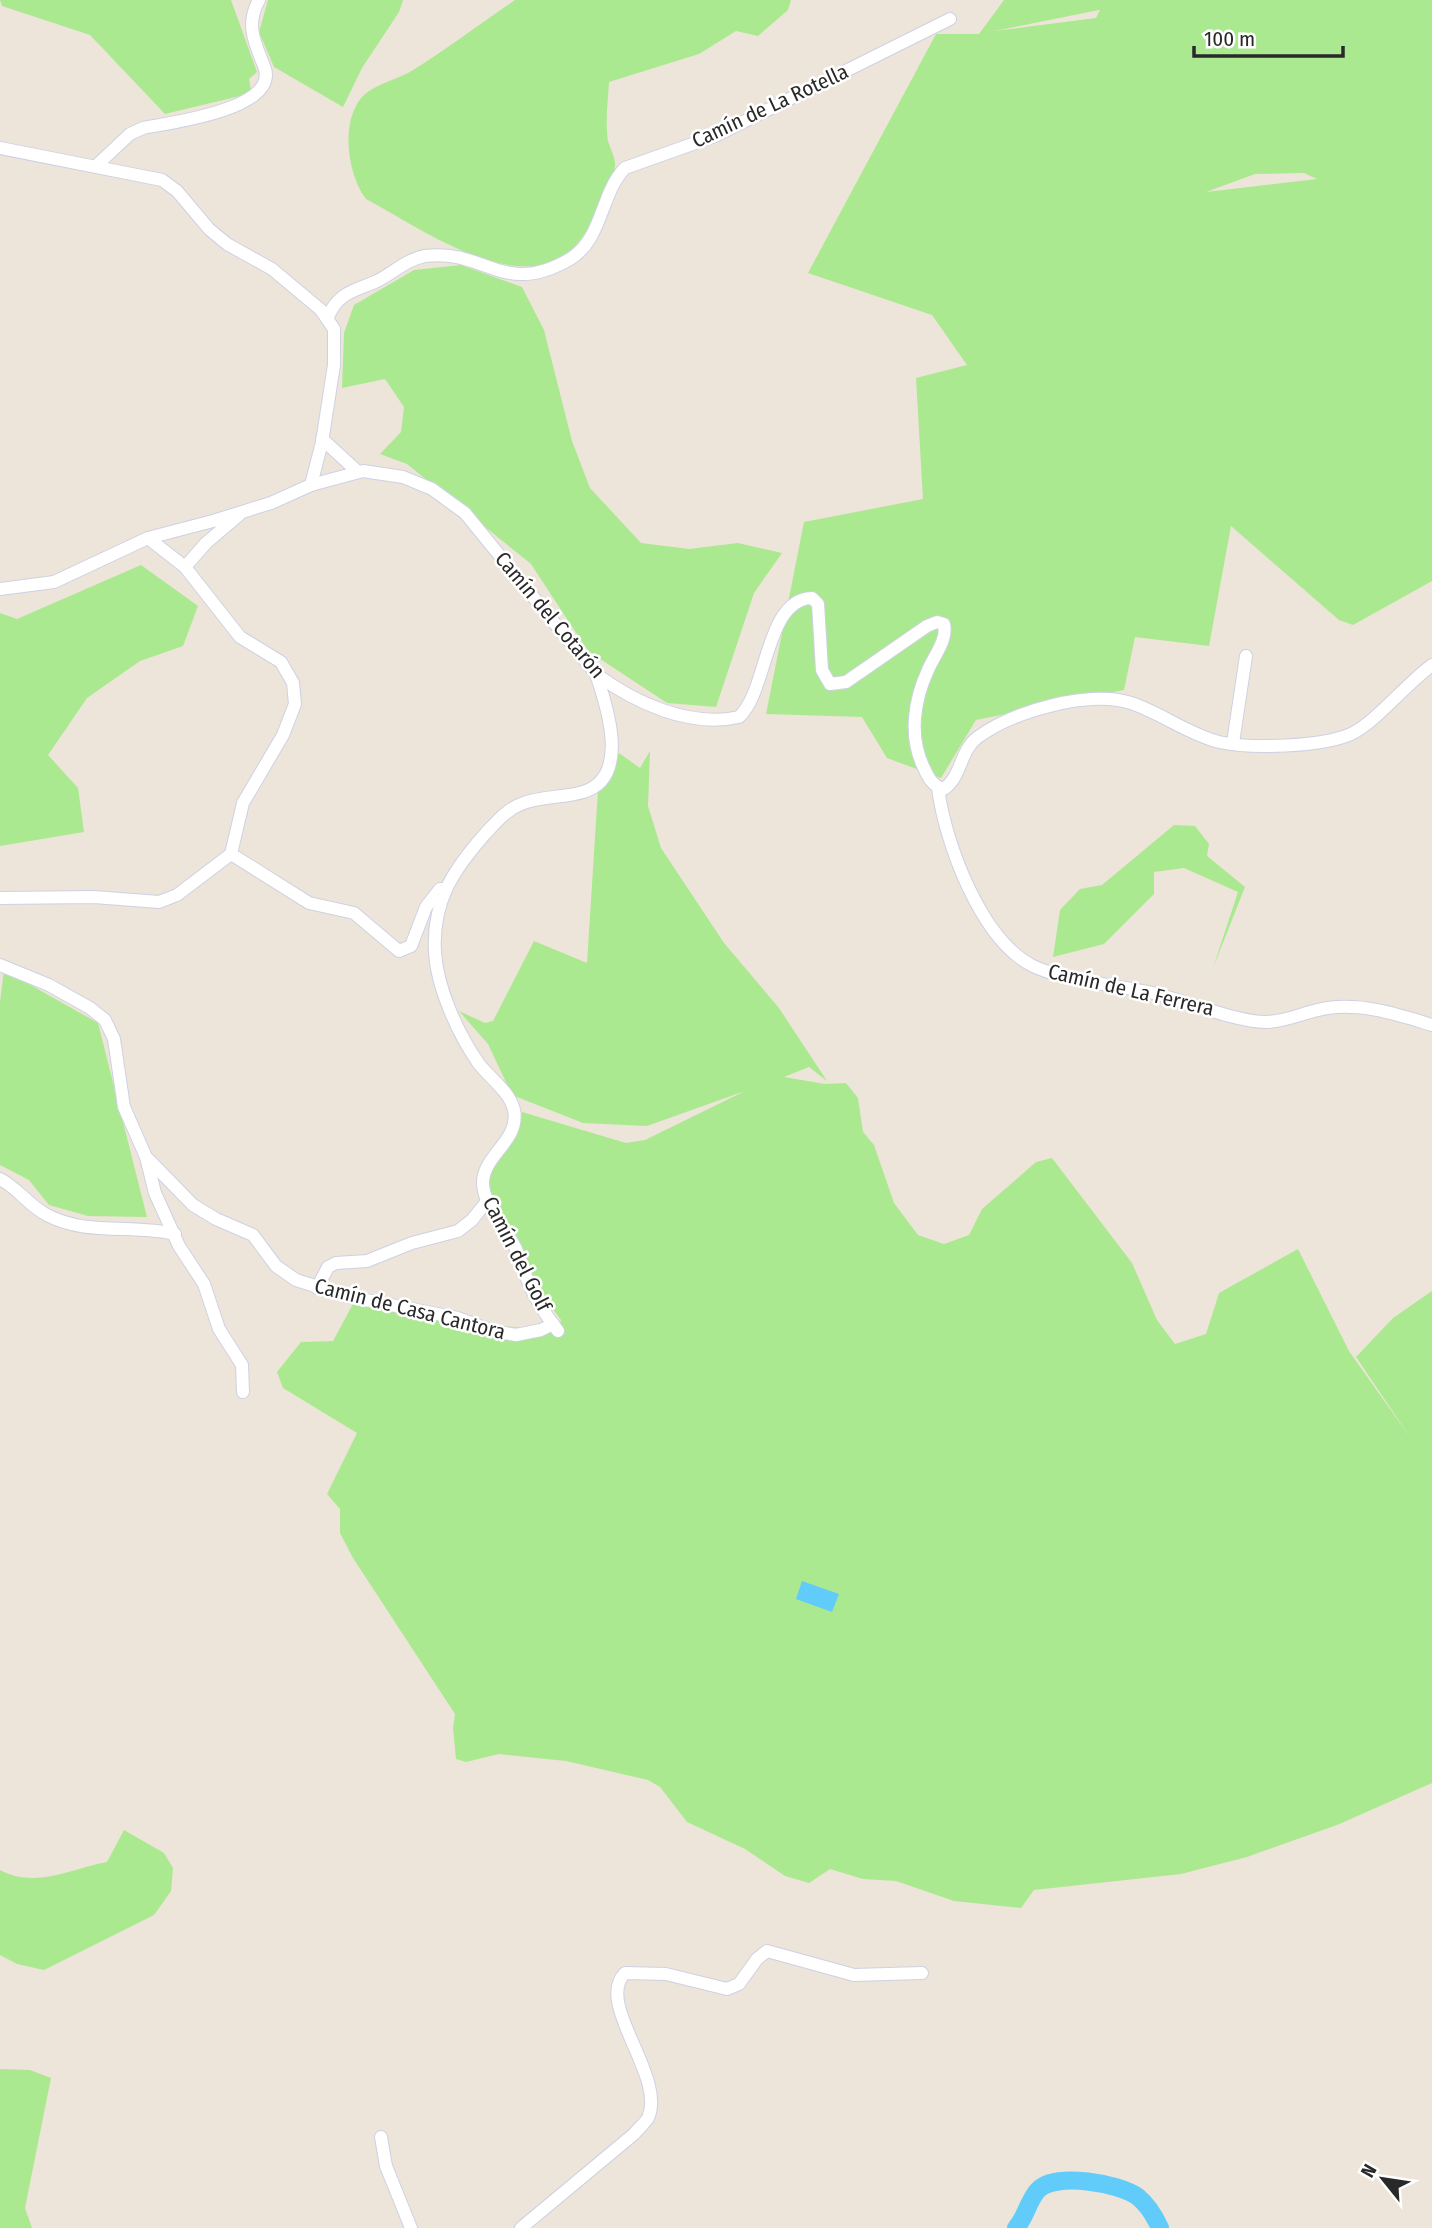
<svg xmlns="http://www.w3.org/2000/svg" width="1432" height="2228" viewBox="0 0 1432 2228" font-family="'Fira Sans Condensed',sans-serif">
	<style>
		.green { fill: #abe990; fill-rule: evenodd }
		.water { fill: #61cbf9 }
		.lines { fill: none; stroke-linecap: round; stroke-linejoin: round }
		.river { stroke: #61cbf9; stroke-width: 18 }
		.minor-casing { stroke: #ced1e4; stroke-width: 14 }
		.minor { stroke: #fff; stroke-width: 12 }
		.labels { text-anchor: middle; stroke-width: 5; stroke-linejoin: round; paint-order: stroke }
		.street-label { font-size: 21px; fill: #292929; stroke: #fff }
	</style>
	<rect width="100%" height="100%" fill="#ede5d9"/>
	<g class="green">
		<polygon points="0,0 231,0 257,72 249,79 251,90 240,96 165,114 90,35 2,6"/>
		<polygon points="268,0 403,0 399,12 362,68 343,107 274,67 259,32"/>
		<path d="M515,0H791L788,10L758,36L736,31L699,54L609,82C608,100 605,122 608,141C610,148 616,159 615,166C614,181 600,202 594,216C549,322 430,233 366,199C347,174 339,118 365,94C378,83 399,79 413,70C448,48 481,23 515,0Z"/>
		<path d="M1004,0H1432V581L1353,625L1339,620L1231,526L1209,646L1135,637L1124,690L976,720L941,778L887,758L862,717L766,714L804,522L923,499L916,378L967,365L932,315L808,273L936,34H979ZM1100,10L1096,18L995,31L1099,10ZM1304,173L1317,179L1206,192L1255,174Z"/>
		<polygon points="461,265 522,287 544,330 572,441 590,488 641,543 689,549 738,543 782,553 754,593 716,707 667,703 588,651 531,564 407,464 380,454 401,432 404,407 385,379 342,388 344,333 354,305 414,270"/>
		<polygon points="141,565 198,606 183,646 140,661 87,698 48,755 78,788 84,832 0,846 0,613 17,619"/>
		<polygon points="650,751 648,806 661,848 724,943 779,1008 827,1081 809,1067 784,1077 825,1084 846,1083 858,1098 863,1132 874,1145 894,1203 918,1235 944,1244 969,1235 982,1209 1036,1162 1052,1158 1132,1263 1157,1320 1175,1344 1206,1334 1219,1293 1298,1249 1349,1351 1412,1440 1356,1357 1393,1318 1432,1291 1432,1783 1337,1825 1247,1857 1181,1874 1034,1890 1021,1908 954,1901 896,1881 863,1879 830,1869 809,1883 785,1876 745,1849 687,1822 660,1787 648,1780 566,1761 499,1754 466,1762 456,1759 453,1728 455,1714 353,1558 340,1533 340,1509 327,1494 357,1433 283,1388 277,1372 301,1342 333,1341 354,1302 457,1322 558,1331 561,1320 536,1286 527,1260 488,1187 490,1173 516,1136 522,1112 626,1143 645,1140 745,1091 647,1126 583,1123 512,1095 488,1044 459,1011 485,1023 493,1021 534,941 587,963 598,790 619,753 640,768"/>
		<polygon points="1174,825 1195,826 1209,844 1207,856 1245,887 1213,968 1238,892 1184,868 1154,872 1154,894 1104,944 1053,957 1060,910 1080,889 1102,885"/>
		<polygon points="4,970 98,1023 147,1217 88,1216 49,1205 29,1180 0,1165 0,1002"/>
		<path d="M124,1830L164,1853L173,1868L171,1891L154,1915L44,1970L17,1964L0,1955V1870C35,1889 70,1869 107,1862Z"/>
		<polygon points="0,2069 30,2070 51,2078 25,2208 32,2228 0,2228"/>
	</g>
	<polygon class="water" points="802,1581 839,1594 832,1612 796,1599"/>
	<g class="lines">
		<path class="river" d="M1016,2228C1026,2217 1028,2201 1038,2190C1055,2172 1119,2183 1138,2197C1148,2205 1155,2217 1160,2228"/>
		<defs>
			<g id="minor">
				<polyline points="0,148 162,180 177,191 209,229 227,244 272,269 321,310 334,329 334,365 322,442 311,485"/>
				<path d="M97,165L130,134L143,128C169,123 282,109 264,66C255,43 245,25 259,0"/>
				<path d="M328,317C338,292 355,291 377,281C393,273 407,259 425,256C485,248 503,298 570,259C603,239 600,194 625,168L715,136L950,19"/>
				<polyline points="322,439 358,472"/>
				<polyline points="148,538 185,567"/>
				<path d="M0,589L54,582L148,538L213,521L271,503L311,485L363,471L403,477L432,489L465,513L596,674C635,703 690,728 739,717C768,691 765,599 812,598L818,604L822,670L830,684L846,682L927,626L937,622L944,624C948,639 934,656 928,670C914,700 909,736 923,766C928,777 932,786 944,789C962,776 960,750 978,737C1014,711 1088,690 1131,703C1161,713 1188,734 1219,742C1251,749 1321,747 1351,734C1375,723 1407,683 1432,665"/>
				<polyline points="1233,743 1246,656"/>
				<path d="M938,788C945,843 981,940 1033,966C1061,980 1123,986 1157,994C1187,1002 1238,1022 1266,1022C1287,1022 1306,1011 1328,1008C1363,1003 1399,1015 1432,1025"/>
				<polyline points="231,854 309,903 354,913 399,951 411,946 426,907 440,889 445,889"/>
				<polyline points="0,898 94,897 159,902 177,895 231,854 243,803 283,735 295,704 293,683 281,662 240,637 185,567 206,543 239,515"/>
				<polyline points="0,965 49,985 90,1008 105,1020 114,1039 124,1107 146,1157 155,1193 179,1246 204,1284 219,1329 242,1365 243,1392"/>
				<polyline points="148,1159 193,1205 216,1219 253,1235 276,1266 296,1280 350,1297 458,1318 493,1331 516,1335 541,1330 553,1324"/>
				<path d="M0,1179C18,1188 29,1206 47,1215C86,1236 133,1224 175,1234"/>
				<polyline points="317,1288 328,1267 336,1263 367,1261 412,1243 458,1231 472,1220 488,1200"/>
				<path d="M558,1331C548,1318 537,1302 530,1286C524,1273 521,1259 515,1247C505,1227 482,1204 483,1181C485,1154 520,1140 514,1110C510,1092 490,1078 479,1064C458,1034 437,988 435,952C432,901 454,869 485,834C496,822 506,810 521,804C540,796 563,798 583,792C631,778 607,706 596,674"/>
				<polyline points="381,2137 386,2166 411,2228"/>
				<path d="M521,2228L634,2134C638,2129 645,2123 648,2118C667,2077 594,2003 625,1973L666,1974L727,1989L739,1984L757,1959L767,1951L854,1975L922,1973"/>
			</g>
		</defs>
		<use href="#minor" class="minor-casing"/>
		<use href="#minor" class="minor"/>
	</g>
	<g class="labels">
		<g class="street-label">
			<text transform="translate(770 106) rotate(-25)" y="7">Camín de La Rotella</text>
			<text transform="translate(550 615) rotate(50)" y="7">Camín del Cotarón</text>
			<text transform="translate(1131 990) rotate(13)" y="7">Camín de La Ferrera</text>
			<text transform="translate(517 1254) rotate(63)" y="7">Camín del Golf</text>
			<text transform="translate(410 1309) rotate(14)" y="7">Camín de Casa Cantora</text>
		</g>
	</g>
	<g transform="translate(1383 2179) rotate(300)" stroke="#ffffff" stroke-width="5" paint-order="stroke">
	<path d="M0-5L12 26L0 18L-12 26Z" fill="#292929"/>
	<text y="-10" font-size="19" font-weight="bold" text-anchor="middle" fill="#292929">N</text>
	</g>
	<path d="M1194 46v10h149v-10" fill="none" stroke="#292929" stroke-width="3.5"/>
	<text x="1204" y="46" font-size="21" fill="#292929" stroke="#ffffff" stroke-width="5" paint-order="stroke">100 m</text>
</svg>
